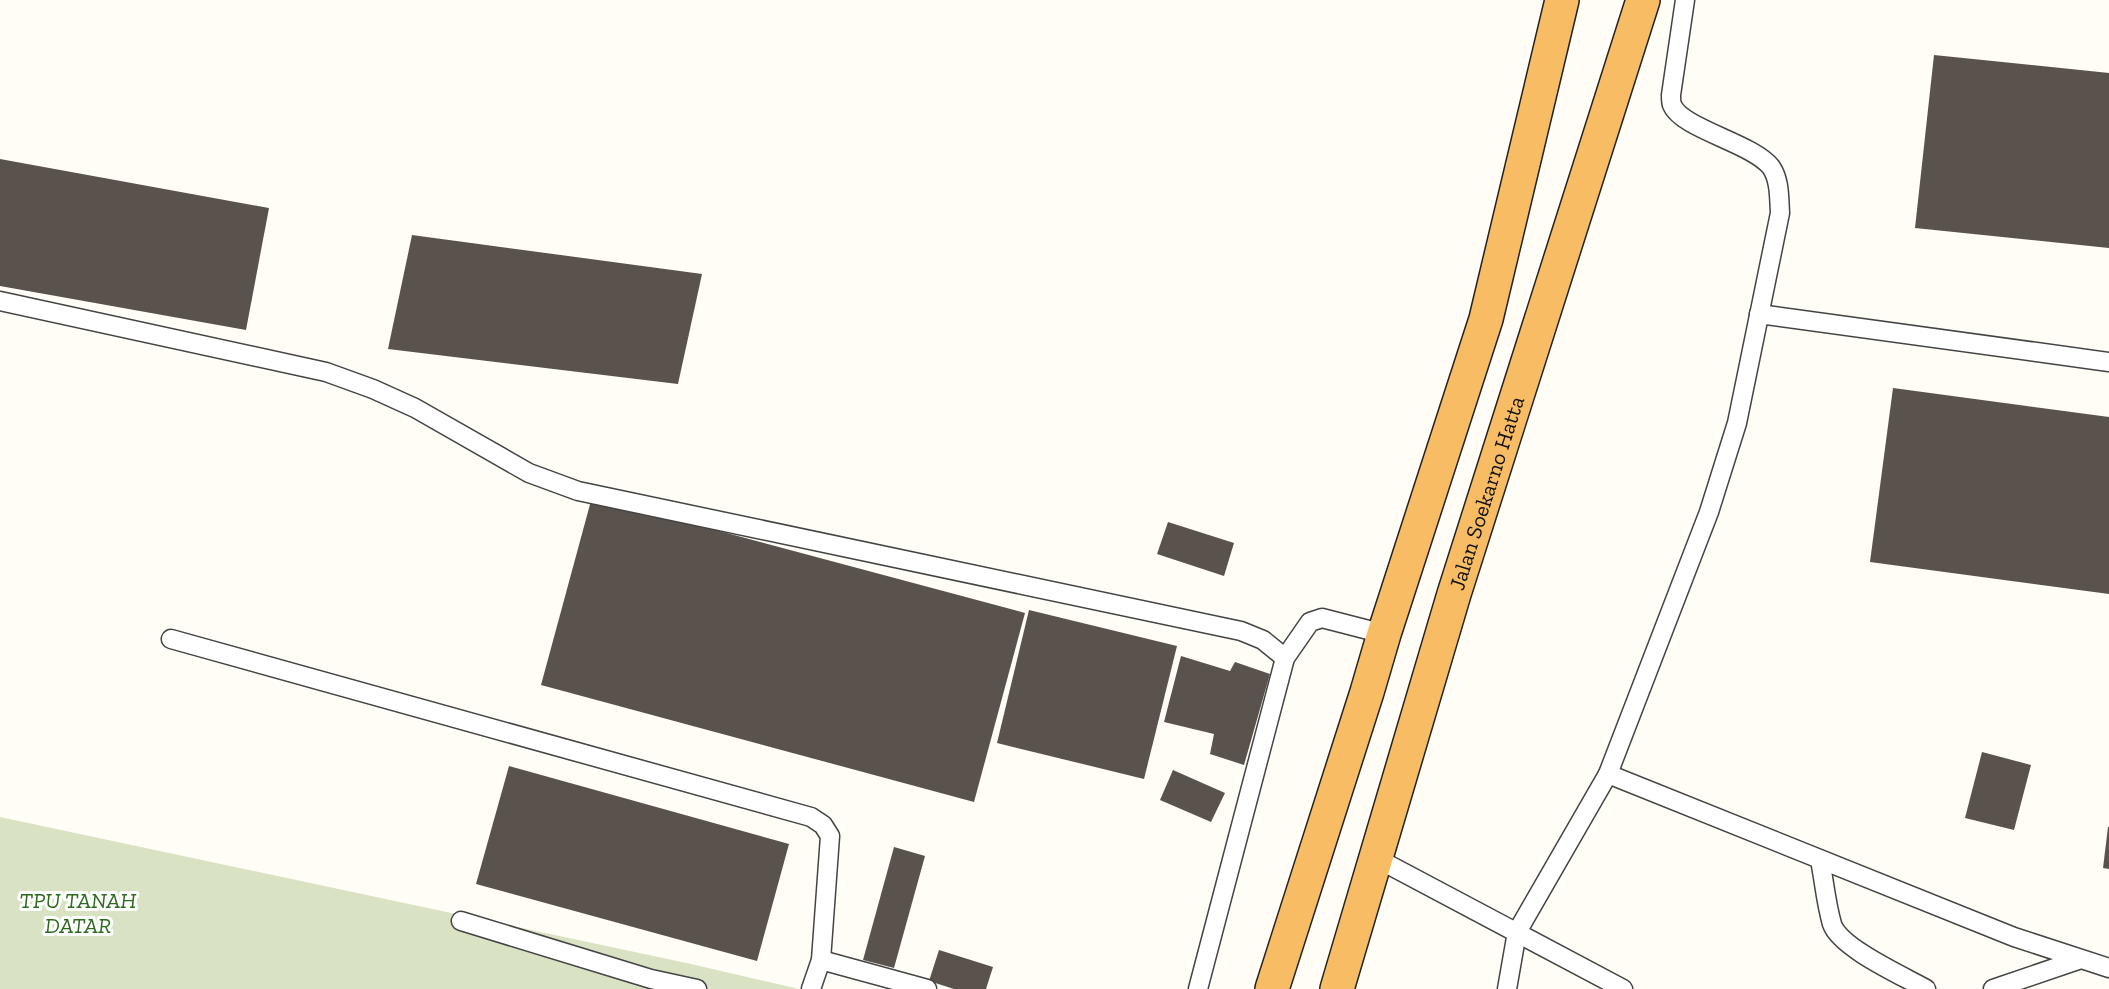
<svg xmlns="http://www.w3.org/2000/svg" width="2109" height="989" viewBox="0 0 2109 989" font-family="'Zilla Slab',serif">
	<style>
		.cemetery { fill: #d9e3c4 }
		.building { fill: #5a524d }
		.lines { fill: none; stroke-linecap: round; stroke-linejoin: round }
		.service-casing { stroke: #444; stroke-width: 21 }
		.trunk-casing { stroke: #222; stroke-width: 36 }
		.service { stroke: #fff; stroke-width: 18 }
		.trunk { stroke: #f7bc64; stroke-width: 33 }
		.labels { text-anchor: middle; stroke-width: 6; stroke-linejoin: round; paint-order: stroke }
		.street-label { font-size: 22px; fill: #111; stroke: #fff }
		.park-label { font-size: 22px; font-style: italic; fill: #2f6b1f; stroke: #fff }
	</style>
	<rect width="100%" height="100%" fill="#fffdf5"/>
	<polygon class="cemetery" points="0,817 691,964 799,989 0,989"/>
	<g class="building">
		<polygon points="1934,55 2109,73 2109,248 1915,228"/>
		<polygon points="0,159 269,208 246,330 0,286"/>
		<polygon points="412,235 702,274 678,384 388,349"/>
		<polygon points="1893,388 2109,417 2109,594 1870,562"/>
		<polygon points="592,497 1025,613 974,802 541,685"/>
		<polygon points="1168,522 1234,543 1224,576 1157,554"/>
		<polygon points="1029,610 1177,646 1144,779 997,743"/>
		<polygon points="1181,656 1230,671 1235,662 1270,674 1244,765 1210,754 1214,734 1164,722"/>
		<polygon points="1982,752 2031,765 2014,830 1965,818"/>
		<polygon points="509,766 789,844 757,961 476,884"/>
		<polygon points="1173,770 1225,793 1211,822 1160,800"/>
		<polygon points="2108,827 2109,827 2109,869 2103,868"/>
		<polygon points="894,847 925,856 894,968 863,960"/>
		<polygon points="939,950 993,967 986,989 954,989 929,981"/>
	</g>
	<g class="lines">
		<defs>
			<g id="service">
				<polyline points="0,301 326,372 373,389 415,408 529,473 578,491 1241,631 1263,640 1285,658"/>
				<polyline points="1759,314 2109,362"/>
				<polyline points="171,639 811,817 823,825 830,836 821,960 811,989"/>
				<polyline points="1608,774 2014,937 2109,968"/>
				<polyline points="1376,858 1623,989"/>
				<path d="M1820,860C1824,880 1826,903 1832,924C1840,948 1903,976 1926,989"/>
				<polyline points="461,921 651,979 697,989"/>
				<polyline points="821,960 927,989"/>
				<polyline points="1198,989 1285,658 1310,622 1322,618 1384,634"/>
				<path d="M1507,989L1517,932L1608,774L1709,512L1737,423L1780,213C1779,198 1780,180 1771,167C1752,143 1682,129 1672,105C1671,102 1671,98 1671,95L1685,0"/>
				<polyline points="1993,989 2078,960"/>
			</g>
			<g id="trunk">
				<polyline points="1272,989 1367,692 1384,634 1486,319 1562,0"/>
				<path id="s1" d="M1337,989L1454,594L1643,0"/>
			</g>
		</defs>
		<use href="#service" class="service-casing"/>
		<use href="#trunk" class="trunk-casing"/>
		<use href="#service" class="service"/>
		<use href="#trunk" class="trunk"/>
	</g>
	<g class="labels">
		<g class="street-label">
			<text dy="8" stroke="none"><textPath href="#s1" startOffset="518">Jalan Soekarno Hatta</textPath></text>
		</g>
		<g class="park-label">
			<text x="78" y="908">TPU TANAH<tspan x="78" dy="25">DATAR</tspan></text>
		</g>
	</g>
</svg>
